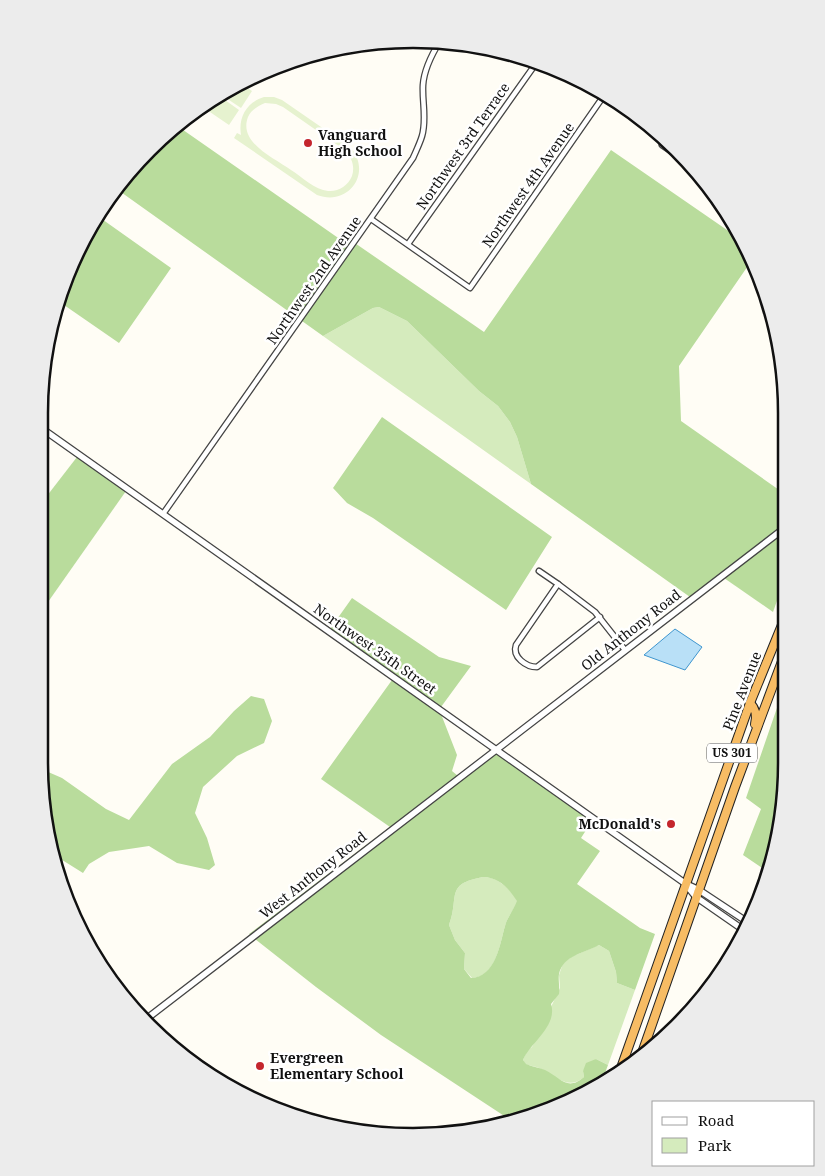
<svg xmlns="http://www.w3.org/2000/svg" width="825" height="1176" viewBox="0 0 825 1176" font-family="'Noto Serif',serif">
	<style>
		.green { fill: #d5ebbd }
		.forest { fill: #b9dc9c; fill-rule: evenodd }
		.pitch { fill: #e6f2cf; fill-rule: evenodd }
		.water { fill: #b9e0f7; stroke: #3f96cf }
		.lines { fill: none; stroke-linecap: round; stroke-linejoin: round }
		.minor-casing { stroke: #444; stroke-width: 7 }
		.tertiary-casing { stroke: #444; stroke-width: 8 }
		.trunk-casing { stroke: #222; stroke-width: 10 }
		.minor { stroke: #fff; stroke-width: 4.5 }
		.tertiary { stroke: #fff; stroke-width: 5.5 }
		.trunk { stroke: #f7bc64; stroke-width: 8 }
		.poi-dot { fill: #c4262e; stroke: #fff; stroke-width: 2 }
		.labels { text-anchor: middle; stroke-width: 5; stroke-linejoin: round; paint-order: stroke }
		.shield { fill: #fff; stroke: #585858; stroke-width: 1 }
		.shield-label { font-size: 12px; font-weight: bold; fill: #111 }
		.poi-label { font-size: 14px; font-weight: bold; fill: #111; stroke: #fff; text-anchor: start }
		.street-label { font-size: 14px; fill: #111; stroke: #fff }
		.rim { fill: none; stroke: #111; stroke-width: 2.5 }
	</style>
	<rect width="100%" height="100%" fill="#fffdf5"/>
	<g class="green">
		<polygon points="379,307 407,321 479,391 498,406 510,422 517,437 531,484 323,336 373,308"/>
		<path d="M483,877C499,877 509,889 518,901C514,909 507,918 505,926C500,943 496,977 472,978L464,969L465,953L455,940L449,925C460,897 444,884 483,877Z"/>
		<path d="M599,945L609,951L616,972L617,983L635,990L608,1065L596,1059L583,1071L584,1077C568,1091 556,1076 541,1069C536,1066 530,1066 525,1064L523,1060L527,1050L532,1047L560,988L559,975L563,963L571,957Z"/>
	</g>
	<g class="forest">
		<polygon points="176,125 344,242 349,239 484,332 611,150 743,241 748,247 752,260 679,366 681,421 782,492 782,527 690,597 531,484 517,437 510,422 498,406 479,391 407,321 379,307 373,308 323,336 118,190 148,148"/>
		<polygon points="99,217 171,268 119,343 64,305 52,323 77,247"/>
		<polygon points="382,417 552,537 506,610 373,518 347,503 333,488"/>
		<polygon points="77,457 126,491 41,612 43,501"/>
		<polygon points="782,533 783,584 773,612 724,578"/>
		<polygon points="352,598 439,657 471,666 441,707 330,629"/>
		<polygon points="392,680 441,714 457,755 452,771 458,776 251,936 249,934 390,827 321,779"/>
		<polygon points="251,696 264,699 272,721 264,743 237,756 203,787 195,813 207,838 215,865 209,870 177,863 149,846 109,852 89,864 83,873 51,853 39,768 62,778 106,809 129,820 172,764 210,737 234,711"/>
		<polygon points="779,702 785,706 786,764 779,837 768,872 743,855 761,809 746,798"/>
		<path d="M496,753L592,821L581,838L600,851L577,884L640,928L655,934L635,990L617,983L616,972L609,951L599,945C585,953 563,955 559,974C558,980 560,988 559,994L551,1004C558,1026 530,1043 523,1060L526,1064C532,1067 538,1067 545,1070C560,1077 567,1092 584,1077L583,1071L586,1063L596,1059L608,1065L602,1081L578,1099L512,1121L381,1035L316,987L255,939ZM483,877C499,877 509,889 517,901C514,909 507,918 505,926C500,943 496,977 471,978L464,969L465,953L455,940L449,925C460,897 444,884 483,877Z"/>
	</g>
	<g class="pitch">
		<polygon points="240,83 252,91 241,108 223,96 227,90"/>
		<polygon points="218,95 239,110 229,125 207,110"/>
		<path d="M264,97H274L282,100L350,147C373,172 349,207 317,195L234,138L237,133L241,135C238,117 247,102 264,97ZM265,103L276,104L283,107L346,151C352,158 355,167 352,176C348,186 338,192 328,191C315,190 302,177 291,170C275,158 238,143 248,117C251,110 258,106 265,103Z"/>
	</g>
	<polygon class="water" points="675,629 702,647 685,670 644,655"/>
	<g class="lines">
		<defs>
			<g id="minor">
				<polyline points="666,139 662,145 687,162"/>
				<polyline points="371,219 470,288 605,94"/>
				<polyline points="408,244 537,62"/>
				<path d="M163,514L413,158C416,151 420,143 422,136C427,119 422,102 423,85C424,70 432,54 440,41"/>
				<polyline points="539,571 558,584"/>
				<path d="M600,617L537,667C526,667 512,657 516,645L558,584L595,612L625,650"/>
			</g>
			<g id="tertiary">
				<polyline points="44,430 686,884 699,890 749,923"/>
				<polyline points="687,886 696,897 745,931"/>
				<polyline points="145,1020 782,530"/>
			</g>
			<g id="trunk">
				<path d="M750,703C756,709 757,715 755,724"/>
				<polyline points="642,1053 735,787 784,656"/>
				<polyline points="621,1068 750,703 784,620"/>
			</g>
		</defs>
		<use href="#minor" class="minor-casing"/>
		<use href="#tertiary" class="tertiary-casing"/>
		<use href="#trunk" class="trunk-casing"/>
		<use href="#minor" class="minor"/>
		<use href="#tertiary" class="tertiary"/>
		<use href="#trunk" class="trunk"/>
	</g>
	<g class="poi-dot">
		<circle cx="308" cy="143" r="5"/>
		<circle cx="671" cy="824" r="5"/>
		<circle cx="260" cy="1066" r="5"/>
	</g>
	<g class="labels">
		<rect class="shield" x="707" y="743.5" width="50" height="19" rx="4"/>
		<g class="shield-label">
			<text x="732" y="757">US 301</text>
		</g>
		<g class="poi-label">
			<text x="318" y="140">Vanguard<tspan x="318" dy="16">High School</tspan></text>
			<text x="661" y="829" text-anchor="end">McDonald's</text>
			<text x="270" y="1063">Evergreen<tspan x="270" dy="16">Elementary School</tspan></text>
		</g>
		<g class="street-label">
			<text transform="translate(463 146) rotate(-55)" y="5">Northwest 3rd Terrace</text>
			<text transform="translate(528 185) rotate(-55)" y="5">Northwest 4th Avenue</text>
			<text transform="translate(314 280) rotate(-55)" y="5">Northwest 2nd Avenue</text>
			<text transform="translate(631 630) rotate(-38)" y="5">Old Anthony Road</text>
			<text transform="translate(375 649) rotate(35)" y="5">Northwest 35th Street</text>
			<text transform="translate(742 691) rotate(-69)" y="5">Pine Avenue</text>
			<text transform="translate(313 875) rotate(-38)" y="5">West Anthony Road</text>
		</g>
	</g>
	<path d="M0 0H825V1176H0ZM413 48H413A365 365 0 0 1 778 413V763A365 365 0 0 1 413 1128H413A365 365 0 0 1 48 763V413A365 365 0 0 1 413 48Z" fill="#ececec" fill-rule="evenodd"/>
	<path class="rim" d="M413 48H413A365 365 0 0 1 778 413V763A365 365 0 0 1 413 1128H413A365 365 0 0 1 48 763V413A365 365 0 0 1 413 48Z"/>
	<rect x="652" y="1101" width="162" height="65" fill="#ffffff" stroke="#a0a0a0"/>
	<rect x="662" y="1117" width="25" height="8" fill="#ffffff" stroke="#a0a0a0"/>
	<text x="698" y="1126" font-size="15" fill="#111111">Road</text>
	<rect x="662" y="1138" width="25" height="15" fill="#d5ebbd" stroke="#a0a0a0"/>
	<text x="698" y="1151" font-size="15" fill="#111111">Park</text>
</svg>
